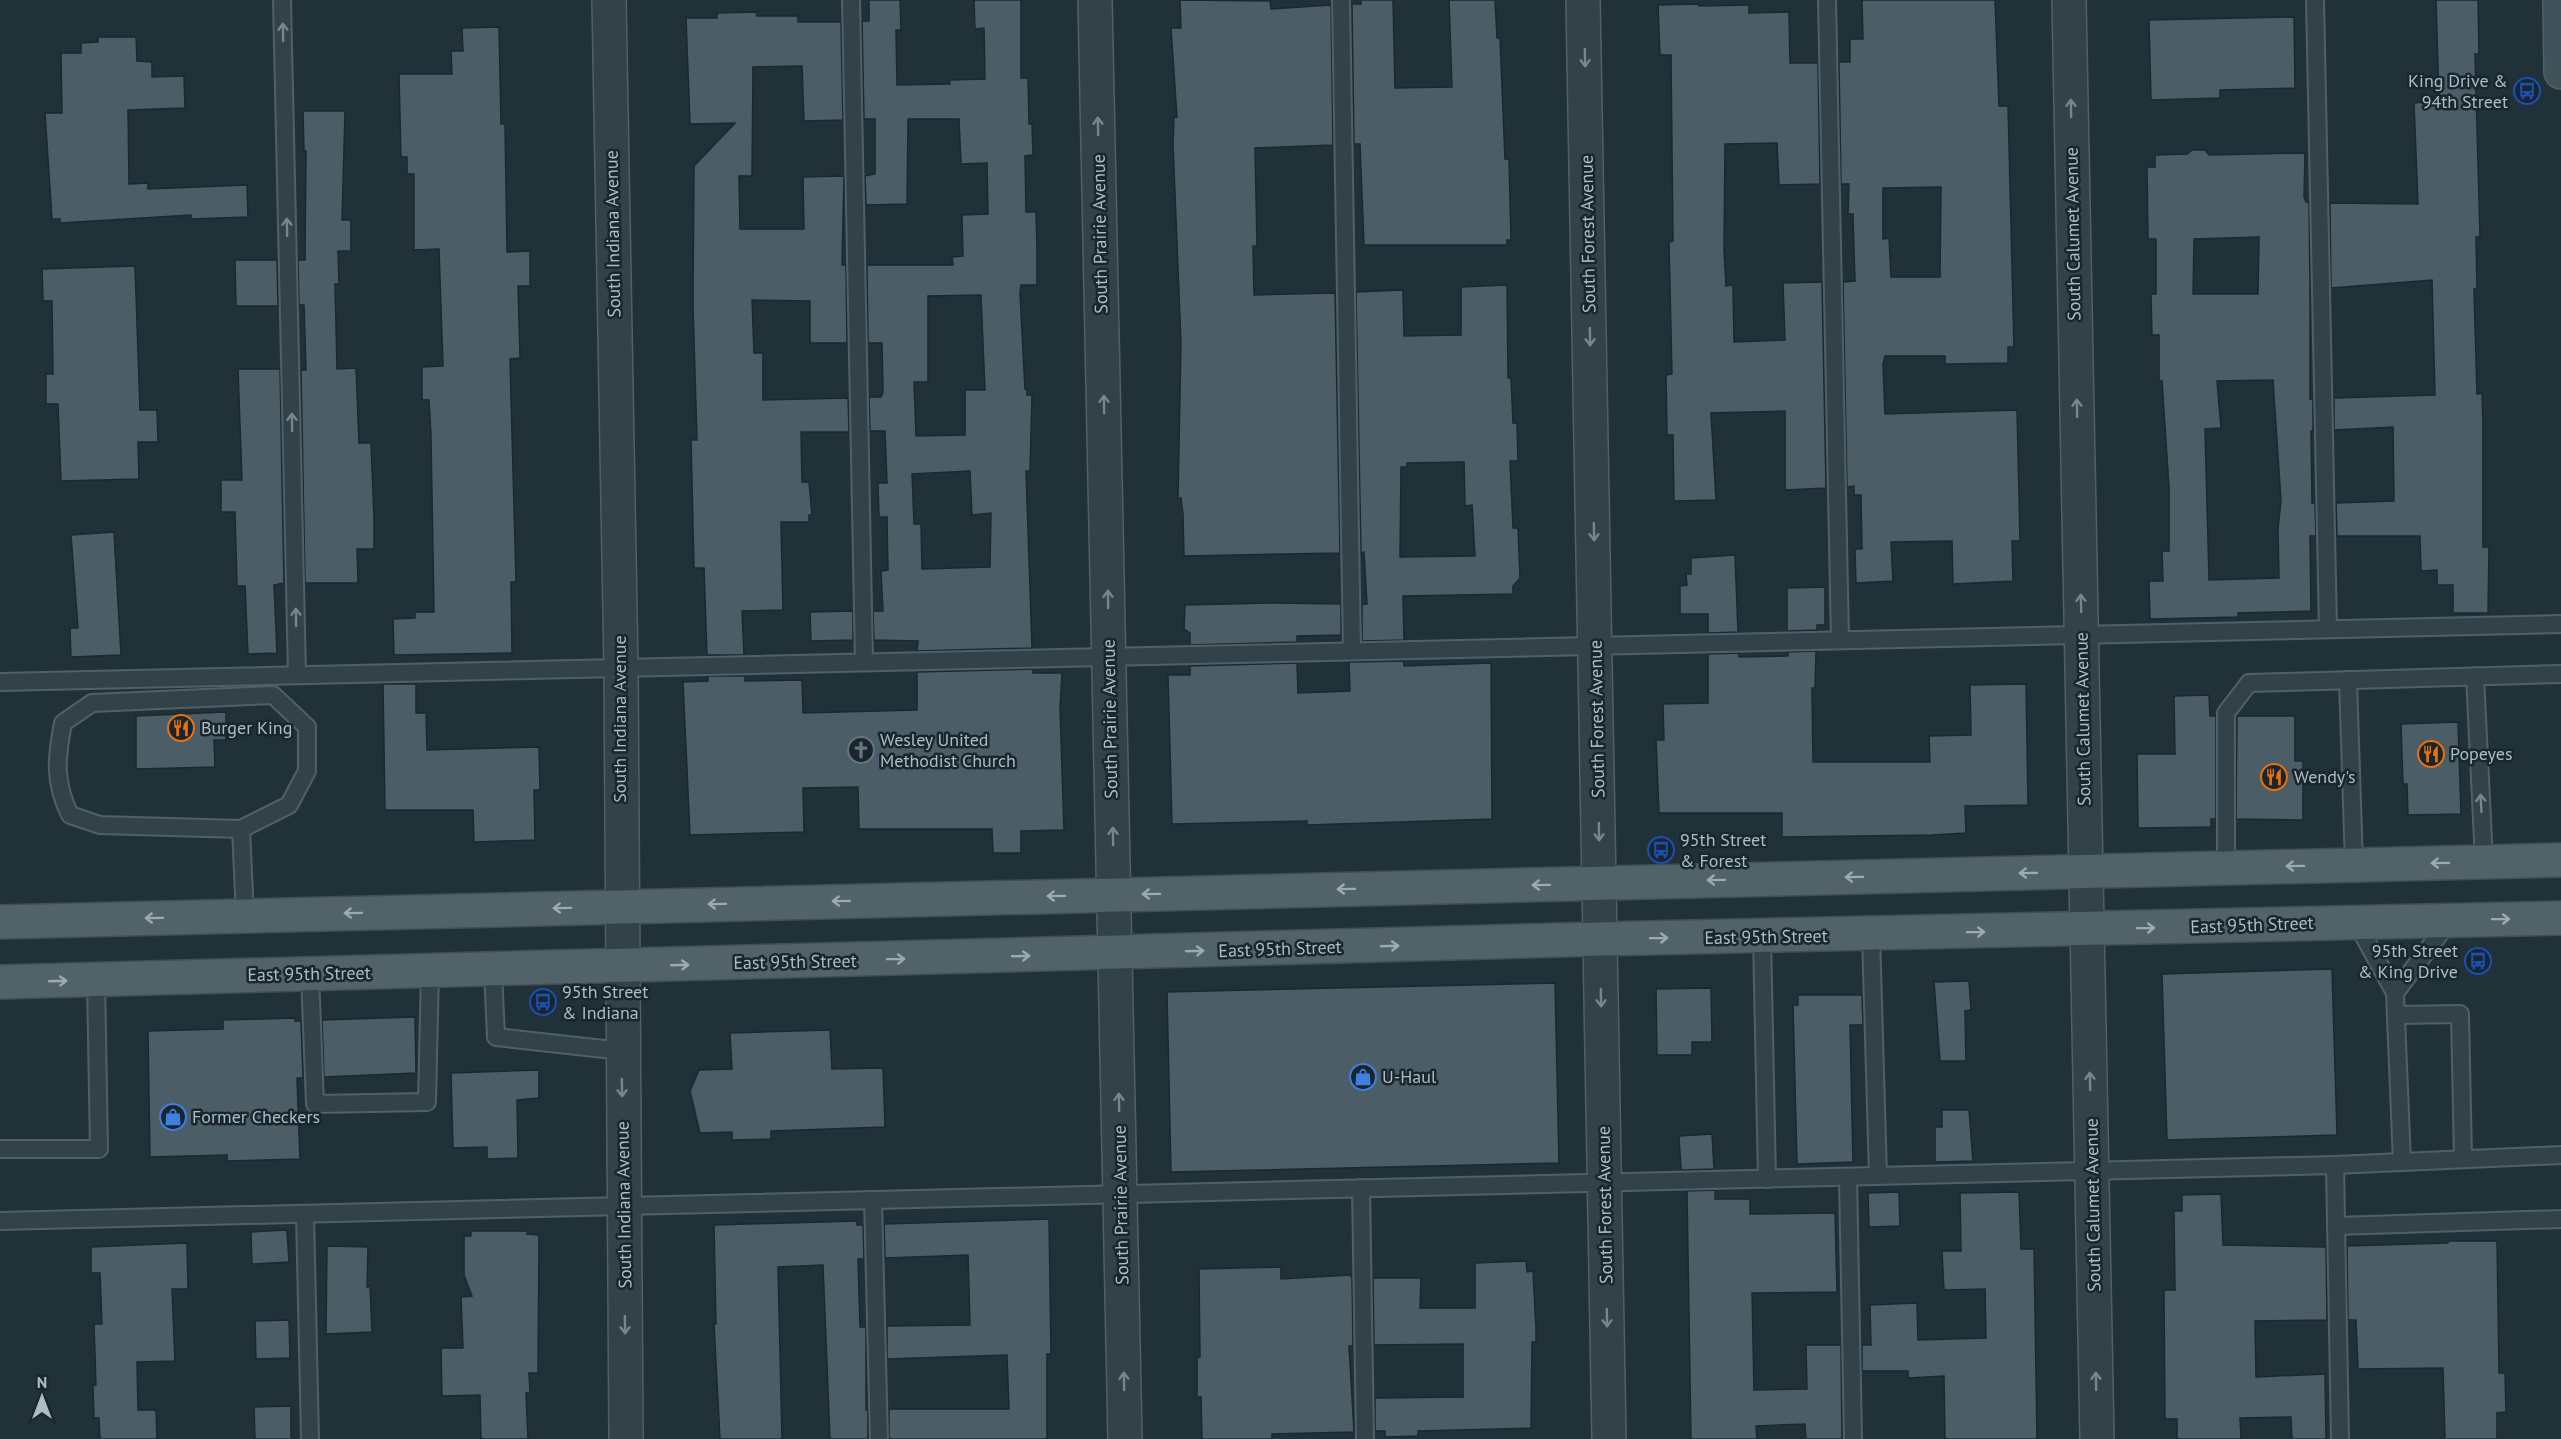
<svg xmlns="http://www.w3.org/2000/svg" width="2561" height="1439" viewBox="0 0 2561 1439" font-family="'PT Sans',sans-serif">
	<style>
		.building { fill: #4b5e67; stroke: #1b292f; stroke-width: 1.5; fill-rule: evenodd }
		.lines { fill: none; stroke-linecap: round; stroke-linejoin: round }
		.lane-casing { stroke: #516066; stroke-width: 20 }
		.street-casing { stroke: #516066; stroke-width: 36 }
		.secondary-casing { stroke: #516066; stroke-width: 36 }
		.primary-casing { stroke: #404e55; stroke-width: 36 }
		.lane { stroke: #334248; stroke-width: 16 }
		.street { stroke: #334248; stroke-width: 33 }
		.secondary { stroke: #41525b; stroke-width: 33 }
		.primary { stroke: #516268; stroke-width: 33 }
		.oneway { stroke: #77868d }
		.oneway2 { stroke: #9babb2 }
		.labels { text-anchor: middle; stroke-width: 5; stroke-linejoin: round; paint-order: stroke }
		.poi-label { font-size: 18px; fill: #aebdc5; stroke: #19272d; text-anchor: start }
		.street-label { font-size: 18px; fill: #aebdc5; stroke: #19272d }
	</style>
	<rect width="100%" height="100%" fill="#203138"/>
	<g class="building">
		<path d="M869,0H900L901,30H896L897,85L950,84L949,80L985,79L984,28L975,29L974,0H1021V78H1028L1029,124H1032L1033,155L1025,156L1026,212H1036L1037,250V285H1021L1020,293L1025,389H1027V395H1032L1030,471H1026L1032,648L917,651L918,641L874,640L873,611H883L881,571L888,570L887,517H879L878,483H887L885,431H870L869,397H881L883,392L882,343H868L867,265H953L952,257L963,256L962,215L988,214L987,163L961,164L959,119H908L907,204L866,205L865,176L875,174V119H864L862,21H869ZM981,295L985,390H965V435L916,436L914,382H928V296ZM970,471L972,515L991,513L990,567L922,569L921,524H914L912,474Z"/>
		<polygon points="1180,0 1270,1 1271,9 1331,5 1333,145 1255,148 1257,246 1253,246 1254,295 1335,293 1340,553 1184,556 1183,514 1181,498 1178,498 1181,343 1173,144 1174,117 1177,117 1171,28 1181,28"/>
		<polygon points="1361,0 1393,0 1395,88 1452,87 1449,0 1495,0 1497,38 1500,38 1505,159 1509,159 1511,240 1507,240 1507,245 1364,245 1360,144 1354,144 1352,4 1361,4"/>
		<path d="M1862,0H1995L1999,106H2008L2014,347H2008V363L1945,364V356H1885L1883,364L1885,414L2017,410L2020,541H2012L2013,581L1953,584L1952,541L1891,542L1893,581L1856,583L1855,549H1862L1861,495H1854V486L1847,487L1843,282L1855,281L1854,250L1853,214H1848L1849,184H1841L1839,62H1850V39H1863ZM1941,187L1940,277H1891L1889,238L1883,239V188Z"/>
		<polygon points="2436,0 2478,0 2479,54 2475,54 2480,237 2476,237 2477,289 2474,289 2477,394 2482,393 2483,426 2483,547 2489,547 2488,613 2453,613 2453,585 2437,585 2437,570 2421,571 2420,536 2337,536 2336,503 2394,501 2393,427 2334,430 2334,398 2435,395 2432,280 2331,288 2330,203 2418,204 2414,103 2439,101"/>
		<polygon points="1699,4 1699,6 1749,5 1749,13 1789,12 1790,63 1818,63 1820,184 1779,185 1777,143 1725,144 1724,249 1726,286 1733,285 1734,342 1785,340 1783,283 1822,282 1826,488 1785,490 1785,411 1711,413 1716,500 1674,501 1673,435 1667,435 1666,375 1672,374 1669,242 1673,241 1671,55 1660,55 1658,5"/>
		<polygon points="756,12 757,16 798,16 798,22 841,22 843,120 804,121 802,66 753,67 752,176 739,176 740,229 804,229 803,177 844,176 842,265 846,265 847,343 810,343 810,301 752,300 754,353 763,353 763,400 848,398 849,432 801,432 802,482 809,482 812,515 809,515 809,522 781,522 783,610 742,611 744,655 707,655 704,568 694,568 691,440 697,440 693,305 694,166 735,123 690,124 686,18 717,18 717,13"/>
		<polygon points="2294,17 2295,88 2220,90 2220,98 2151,100 2149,20"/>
		<polygon points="499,27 501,124 505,124 507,252 530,251 530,286 518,286 520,358 510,359 516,582 511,582 512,653 394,655 393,619 415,618 415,612 434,612 431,435 429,400 422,400 422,367 443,366 439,249 414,250 414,174 407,174 407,157 401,157 399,74 452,74 451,51 463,51 462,28"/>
		<polygon points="98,37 136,37 137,61 152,62 152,77 184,76 185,108 128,110 129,184 148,183 148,189 247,185 248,217 191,219 191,215 60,223 60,219 52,219 45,113 62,113 61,53 81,53 81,43 98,42"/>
		<polygon points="303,111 345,111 342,220 351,220 351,251 338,251 339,284 335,284 337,369 356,368 359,443 371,443 374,518 374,549 357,549 358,583 305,583 301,370 306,370 304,305 299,305 298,260 305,260 306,151 304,151"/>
		<path d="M2192,150H2205L2209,155L2305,153L2304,197L2306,202H2309L2310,289V399H2313V431H2311L2312,503H2315L2316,536H2310L2311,611L2238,613V617L2150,619L2149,581H2163L2162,551H2169V487L2162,381H2159V335H2152L2151,294H2156V239H2148L2147,167H2155V155L2187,154ZM2259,237L2258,294H2193L2194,239ZM2273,380L2281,501L2278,529L2279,578L2209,580L2205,429L2221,428L2217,381Z"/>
		<polygon points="235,260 277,260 278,306 236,306"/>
		<polygon points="135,266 140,410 157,410 158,442 138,442 139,479 61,481 58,404 46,404 46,374 53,374 52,301 43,301 42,269"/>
		<path d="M1507,285L1508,378H1511L1513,423H1517L1518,461H1510L1513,528H1518L1520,578L1513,586V594L1403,596L1404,640L1362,641V604H1367L1364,552L1361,553L1356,292L1403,290L1404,336L1461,335V287ZM1464,462L1465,506L1472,505L1475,556L1400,557L1401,467H1407V463Z"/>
		<polygon points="238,369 280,369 284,583 274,585 277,653 248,654 245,586 237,586 235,512 221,512 221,480 242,480"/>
		<polygon points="114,532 121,655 71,657 70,628 78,628 71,535"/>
		<polygon points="1735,555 1738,632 1708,633 1708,614 1680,614 1680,586 1687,585 1686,574 1691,574 1691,558"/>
		<polygon points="1825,587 1825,625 1817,625 1817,630 1787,631 1787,588"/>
		<polygon points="1275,603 1341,604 1341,635 1297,636 1297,642 1190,645 1190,633 1184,629 1185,605"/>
		<polygon points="853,611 853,640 811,641 810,612"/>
		<polygon points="1816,651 1815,688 1812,688 1813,762 1930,762 1929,736 1971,735 1970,685 2026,684 2028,805 1965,806 1966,833 1932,835 1782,837 1782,813 1659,813 1656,740 1664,740 1663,704 1708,703 1708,654 1739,653 1739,657 1788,656 1788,652"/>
		<polygon points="1404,661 1404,666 1491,663 1492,819 1307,825 1307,821 1172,824 1168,675 1190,675 1190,666 1297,663 1298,693 1350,691 1349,662"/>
		<polygon points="1033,669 1033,673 1062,673 1060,708 1064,830 1021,831 1021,853 993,853 992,829 859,829 858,787 803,788 804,832 690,835 683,682 708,681 708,676 745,676 745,681 802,680 803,713 917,710 917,672"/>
		<polygon points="383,684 416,684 416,713 426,713 427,750 539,747 540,790 534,790 535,840 474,842 473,810 385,810"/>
		<polygon points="2209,695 2210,716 2216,716 2216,819 2211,819 2211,827 2138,828 2137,754 2175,754 2174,696"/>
		<polygon points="226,712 226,740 214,740 215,767 136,769 136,716"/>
		<polygon points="2237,716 2295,716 2295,761 2303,761 2303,820 2236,819"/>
		<polygon points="2458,722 2461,814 2408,815 2407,784 2403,784 2401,724"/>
		<polygon points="2332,969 2337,1135 2167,1140 2162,974"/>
		<polygon points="1969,981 1971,1010 1965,1011 1966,1061 1940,1061 1934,982"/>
		<polygon points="1555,983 1559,1163 1171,1172 1167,992"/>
		<polygon points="1711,988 1712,1042 1692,1042 1692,1055 1657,1055 1656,989"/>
		<polygon points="1798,995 1862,995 1863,1025 1850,1025 1853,1162 1797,1164 1793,1005 1798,1005"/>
		<polygon points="415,1017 416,1073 324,1077 322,1020"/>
		<polygon points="295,1018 295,1021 301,1021 303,1078 297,1078 300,1159 227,1161 227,1155 150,1157 148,1031 223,1029 223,1020"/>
		<polygon points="830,1030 832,1069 883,1068 885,1127 771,1131 771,1139 732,1140 732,1132 700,1133 690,1091 699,1070 732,1069 730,1033"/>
		<polygon points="539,1070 539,1098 517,1100 518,1158 487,1159 487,1147 453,1148 451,1073"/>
		<polygon points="1942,1110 1969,1110 1973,1161 1935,1162 1935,1127 1942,1127"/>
		<polygon points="1712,1134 1714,1169 1681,1170 1679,1136"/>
		<polygon points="1715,1190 1715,1199 1750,1199 1750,1214 1835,1213 1837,1292 1752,1293 1754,1390 1807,1389 1806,1345 1841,1345 1842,1439 1806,1439 1805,1424 1756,1426 1757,1439 1691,1439 1687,1191"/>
		<polygon points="1899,1192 1900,1226 1869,1227 1868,1193"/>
		<polygon points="2019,1192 2021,1249 2034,1249 2037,1439 1945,1439 1944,1376 1908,1378 1908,1371 1862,1371 1862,1345 1871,1345 1870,1305 1917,1303 1918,1340 1986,1338 1985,1289 1944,1290 1942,1251 1961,1251 1960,1193"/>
		<polygon points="2221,1194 2223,1245 2326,1247 2327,1320 2255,1321 2256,1377 2325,1374 2326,1439 2292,1439 2291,1417 2240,1418 2241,1439 2177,1439 2177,1419 2165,1419 2164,1290 2175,1290 2174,1211 2182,1211 2182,1195"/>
		<polygon points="1049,1219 1051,1354 1047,1354 1047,1439 889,1439 889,1409 1009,1409 1007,1355 887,1359 887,1326 970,1325 968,1255 885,1258 884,1224"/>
		<polygon points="857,1221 857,1225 863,1225 864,1259 858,1259 860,1327 866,1327 866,1410 868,1410 868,1439 830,1439 823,1265 778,1267 782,1439 720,1439 714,1324 716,1324 714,1225"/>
		<polygon points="287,1230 289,1262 252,1264 251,1232"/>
		<polygon points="471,1231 528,1231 527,1234 539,1235 538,1373 529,1373 530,1393 526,1393 528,1439 481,1439 480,1395 442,1396 441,1348 463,1348 461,1297 472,1296 464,1275 464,1236 471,1236"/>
		<polygon points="2448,1241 2497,1241 2499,1373 2505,1373 2506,1412 2497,1413 2497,1439 2445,1439 2443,1368 2358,1369 2356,1320 2348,1320 2347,1246 2448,1243"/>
		<polygon points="187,1243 188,1289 172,1289 175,1361 137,1362 138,1410 156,1410 157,1439 100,1439 99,1418 94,1418 93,1386 96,1385 94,1324 102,1324 100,1273 91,1273 91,1247"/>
		<polygon points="327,1246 368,1247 367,1287 370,1286 372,1332 326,1334"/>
		<polygon points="1526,1261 1527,1272 1533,1271 1536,1329 1536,1342 1532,1342 1531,1428 1418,1431 1418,1436 1385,1437 1385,1431 1375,1431 1375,1398 1463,1397 1463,1344 1374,1345 1373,1278 1421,1278 1420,1308 1475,1308 1475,1263"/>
		<polygon points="1281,1267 1281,1279 1350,1275 1352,1278 1353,1346 1349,1346 1354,1432 1272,1434 1272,1439 1202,1439 1201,1397 1197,1397 1197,1358 1200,1357 1199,1269"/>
		<polygon points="289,1320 290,1358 256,1359 255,1321"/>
		<polygon points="291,1406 291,1439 255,1439 254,1407"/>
	</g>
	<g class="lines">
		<defs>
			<g id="lane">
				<polyline points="282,0 297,675"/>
				<polyline points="851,0 864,662"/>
				<polyline points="1341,0 1352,651"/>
				<polyline points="1827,0 1840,640"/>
				<polyline points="2315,0 2328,629"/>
				<polyline points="2475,676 2484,861"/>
				<polyline points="2348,680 2354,865"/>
				<polyline points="0,682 2561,624"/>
				<path d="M241,829L100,825L70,815C54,782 56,759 63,723L92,703L273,695L307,727V771L289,805L241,829L245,916"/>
				<polyline points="2226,868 2226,713 2249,683 2561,674"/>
				<polyline points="2359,922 2362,933 2395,993 2402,1162"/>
				<polyline points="1871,935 1878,1176"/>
				<polyline points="1762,937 1767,1179"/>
				<polyline points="493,970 496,1037 622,1051"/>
				<polyline points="310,974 315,1104 427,1102 430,971"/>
				<polyline points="2395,993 2450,920"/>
				<polyline points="2396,1015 2460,1014 2463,1159"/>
				<polyline points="0,1149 99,1149 96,979"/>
				<polyline points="2335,1165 2340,1439"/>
				<polyline points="1848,1177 1853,1439"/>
				<polyline points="1361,1188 1365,1439"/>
				<polyline points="873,1200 879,1439"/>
				<polyline points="305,1214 310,1439"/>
				<polyline points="0,1221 2335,1165 2561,1155"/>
				<polyline points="2336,1226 2561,1219"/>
			</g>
			<g id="street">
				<polyline points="609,0 621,668 626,1439"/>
				<polyline points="1095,0 1125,1439"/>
				<polyline points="1583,0 1609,1439"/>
				<polyline points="2069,0 2097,1439"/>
			</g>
			<polyline id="secondary" points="2560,0 2561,72"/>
			<g id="primary">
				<polyline points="0,922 2561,860"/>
				<polyline points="0,982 1600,939 2561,918"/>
			</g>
		</defs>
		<use href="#lane" class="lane-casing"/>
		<use href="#street" class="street-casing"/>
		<use href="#secondary" class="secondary-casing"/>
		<use href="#primary" class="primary-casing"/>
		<use href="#lane" class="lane"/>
		<use href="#street" class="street"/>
		<use href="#secondary" class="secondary"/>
		<use href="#primary" class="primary"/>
	</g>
	<defs><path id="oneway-shaft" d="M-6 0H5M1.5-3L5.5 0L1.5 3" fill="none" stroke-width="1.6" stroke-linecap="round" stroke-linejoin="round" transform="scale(1.5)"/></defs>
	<g class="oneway">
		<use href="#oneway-shaft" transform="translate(283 32) rotate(-91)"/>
		<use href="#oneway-shaft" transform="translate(1585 58) rotate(89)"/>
		<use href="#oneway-shaft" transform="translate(2071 108) rotate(-91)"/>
		<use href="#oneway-shaft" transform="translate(1098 126) rotate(-91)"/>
		<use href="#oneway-shaft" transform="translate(287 227) rotate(-91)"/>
		<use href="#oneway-shaft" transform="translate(1590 337) rotate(89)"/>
		<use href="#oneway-shaft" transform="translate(1104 404) rotate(-91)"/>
		<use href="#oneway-shaft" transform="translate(2077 408) rotate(-91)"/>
		<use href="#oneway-shaft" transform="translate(292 422) rotate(-91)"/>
		<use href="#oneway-shaft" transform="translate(1594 532) rotate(89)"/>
		<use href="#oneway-shaft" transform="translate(1108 599) rotate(-91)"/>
		<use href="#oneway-shaft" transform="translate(2081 603) rotate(-91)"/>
		<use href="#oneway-shaft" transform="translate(296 617) rotate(-91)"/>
		<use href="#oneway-shaft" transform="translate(2481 803) rotate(-93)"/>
		<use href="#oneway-shaft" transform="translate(1599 832) rotate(89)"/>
		<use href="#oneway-shaft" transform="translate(1113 836) rotate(-91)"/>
		<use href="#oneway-shaft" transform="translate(1601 998) rotate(89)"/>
		<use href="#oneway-shaft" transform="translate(2090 1081) rotate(-91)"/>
		<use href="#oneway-shaft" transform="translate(622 1088) rotate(89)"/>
		<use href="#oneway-shaft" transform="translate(1119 1102) rotate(-91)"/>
		<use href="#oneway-shaft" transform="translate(1607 1318) rotate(89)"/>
		<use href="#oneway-shaft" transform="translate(625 1325) rotate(89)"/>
		<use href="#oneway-shaft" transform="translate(1124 1381) rotate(-91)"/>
		<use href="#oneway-shaft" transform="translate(2096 1381) rotate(-91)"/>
	</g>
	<g class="oneway2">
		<use href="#oneway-shaft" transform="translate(2440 863) rotate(179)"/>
		<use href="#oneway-shaft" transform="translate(2295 866) rotate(179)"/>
		<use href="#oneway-shaft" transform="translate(2028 873) rotate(179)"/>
		<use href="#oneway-shaft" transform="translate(1854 877) rotate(179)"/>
		<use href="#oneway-shaft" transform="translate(1716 880) rotate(179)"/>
		<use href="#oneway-shaft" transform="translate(1541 885) rotate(179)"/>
		<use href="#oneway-shaft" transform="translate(1346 889) rotate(179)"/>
		<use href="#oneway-shaft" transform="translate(1151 894) rotate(179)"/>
		<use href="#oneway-shaft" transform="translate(1056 896) rotate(179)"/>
		<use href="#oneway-shaft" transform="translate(841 901) rotate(179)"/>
		<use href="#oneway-shaft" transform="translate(717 904) rotate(179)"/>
		<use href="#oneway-shaft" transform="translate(562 908) rotate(179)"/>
		<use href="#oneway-shaft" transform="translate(353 913) rotate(179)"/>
		<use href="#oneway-shaft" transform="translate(154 918) rotate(179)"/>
		<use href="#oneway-shaft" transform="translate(2501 919) rotate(-1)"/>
		<use href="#oneway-shaft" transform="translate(2146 928) rotate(-1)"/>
		<use href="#oneway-shaft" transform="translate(1976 932) rotate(-1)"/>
		<use href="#oneway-shaft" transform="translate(1659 938) rotate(-1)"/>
		<use href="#oneway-shaft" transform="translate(1390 946) rotate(-2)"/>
		<use href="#oneway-shaft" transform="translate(1195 951) rotate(-2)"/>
		<use href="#oneway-shaft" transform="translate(1021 956) rotate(-2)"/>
		<use href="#oneway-shaft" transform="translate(896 959) rotate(-1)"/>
		<use href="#oneway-shaft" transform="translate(680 965) rotate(-2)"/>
		<use href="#oneway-shaft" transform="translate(58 981) rotate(-2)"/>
	</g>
	<defs>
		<symbol id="bus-ring" viewBox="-11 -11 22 22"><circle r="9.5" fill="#19272d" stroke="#1a4fb4" stroke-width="1.5"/><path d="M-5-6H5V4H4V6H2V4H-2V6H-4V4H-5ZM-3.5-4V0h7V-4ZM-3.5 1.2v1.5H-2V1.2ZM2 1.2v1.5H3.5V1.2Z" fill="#1a4fb4"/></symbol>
		<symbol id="restaurant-ring" viewBox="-11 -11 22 22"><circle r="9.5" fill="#19272d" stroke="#e8710a" stroke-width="1.5"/><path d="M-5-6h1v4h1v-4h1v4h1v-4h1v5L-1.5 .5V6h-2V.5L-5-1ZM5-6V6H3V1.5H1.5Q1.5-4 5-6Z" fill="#e8710a"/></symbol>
		<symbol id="church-ring" viewBox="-11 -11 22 22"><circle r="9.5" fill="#19272d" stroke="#6b7280" stroke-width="1.5"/><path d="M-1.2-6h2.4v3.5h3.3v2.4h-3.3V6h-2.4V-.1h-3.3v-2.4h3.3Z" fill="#6b7280"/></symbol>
		<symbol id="shop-ring" viewBox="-11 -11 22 22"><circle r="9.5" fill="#19272d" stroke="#3f7fe0" stroke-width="1.5"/><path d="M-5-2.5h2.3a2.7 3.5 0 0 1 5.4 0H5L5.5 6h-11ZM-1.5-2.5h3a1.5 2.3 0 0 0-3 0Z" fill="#3f7fe0"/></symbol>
	</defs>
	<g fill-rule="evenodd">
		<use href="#bus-ring" x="2512" y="76" width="30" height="30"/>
		<use href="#restaurant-ring" x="166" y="713" width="30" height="30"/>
		<use href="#church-ring" x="846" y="735" width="30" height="30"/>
		<use href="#restaurant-ring" x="2416" y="739" width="30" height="30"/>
		<use href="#restaurant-ring" x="2259" y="762" width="30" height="30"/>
		<use href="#bus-ring" x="1646" y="835" width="30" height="30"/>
		<use href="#bus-ring" x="2463" y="946" width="30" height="30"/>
		<use href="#bus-ring" x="528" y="987" width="30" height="30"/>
		<use href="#shop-ring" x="1348" y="1062" width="30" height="30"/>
		<use href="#shop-ring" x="158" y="1102" width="30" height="30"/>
	</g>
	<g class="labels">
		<g class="poi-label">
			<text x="2508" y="87" text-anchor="end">King Drive &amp;<tspan x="2508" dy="21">94th Street</tspan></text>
			<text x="201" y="734">Burger King</text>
			<text x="880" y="746">Wesley United<tspan x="880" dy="21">Methodist Church</tspan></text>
			<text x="2450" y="760">Popeyes</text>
			<text x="2294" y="783">Wendy's</text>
			<text x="1680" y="846">95th Street<tspan x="1680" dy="21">&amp; Forest</tspan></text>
			<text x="2458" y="957" text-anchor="end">95th Street<tspan x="2458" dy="21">&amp; King Drive</tspan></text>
			<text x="562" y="998">95th Street<tspan x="562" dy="21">&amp; Indiana</tspan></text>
			<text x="1382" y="1083">U-Haul</text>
			<text x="192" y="1123">Former Checkers</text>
		</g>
		<g class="street-label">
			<text transform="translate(613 234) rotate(-91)" y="6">South Indiana Avenue</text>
			<text transform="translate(1100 234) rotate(-91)" y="6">South Prairie Avenue</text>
			<text transform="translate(1588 234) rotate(-91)" y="6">South Forest Avenue</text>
			<text transform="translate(2073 234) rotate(-91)" y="6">South Calumet Avenue</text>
			<text transform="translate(620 719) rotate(-90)" y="6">South Indiana Avenue</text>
			<text transform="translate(1110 719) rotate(-91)" y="6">South Prairie Avenue</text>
			<text transform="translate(1597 719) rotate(-91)" y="6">South Forest Avenue</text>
			<text transform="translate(2083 719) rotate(-91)" y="6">South Calumet Avenue</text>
			<text transform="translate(2252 925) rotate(-2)" y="6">East 95th Street</text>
			<text transform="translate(1766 937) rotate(-1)" y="6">East 95th Street</text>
			<text transform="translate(1280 949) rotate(-2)" y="6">East 95th Street</text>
			<text transform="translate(795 962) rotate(-1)" y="6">East 95th Street</text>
			<text transform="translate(309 974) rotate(-1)" y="6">East 95th Street</text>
			<text transform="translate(624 1205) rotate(-91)" y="6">South Indiana Avenue</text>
			<text transform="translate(1121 1205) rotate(-91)" y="6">South Prairie Avenue</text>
			<text transform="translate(1605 1205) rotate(-91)" y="6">South Forest Avenue</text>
			<text transform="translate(2093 1205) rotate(-91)" y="6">South Calumet Avenue</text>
		</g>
	</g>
	<g transform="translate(42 1397)" stroke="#19272d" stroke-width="4.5" paint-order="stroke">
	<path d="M0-4.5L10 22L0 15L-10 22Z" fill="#aebdc5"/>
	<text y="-9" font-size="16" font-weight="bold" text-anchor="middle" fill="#aebdc5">N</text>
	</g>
</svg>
